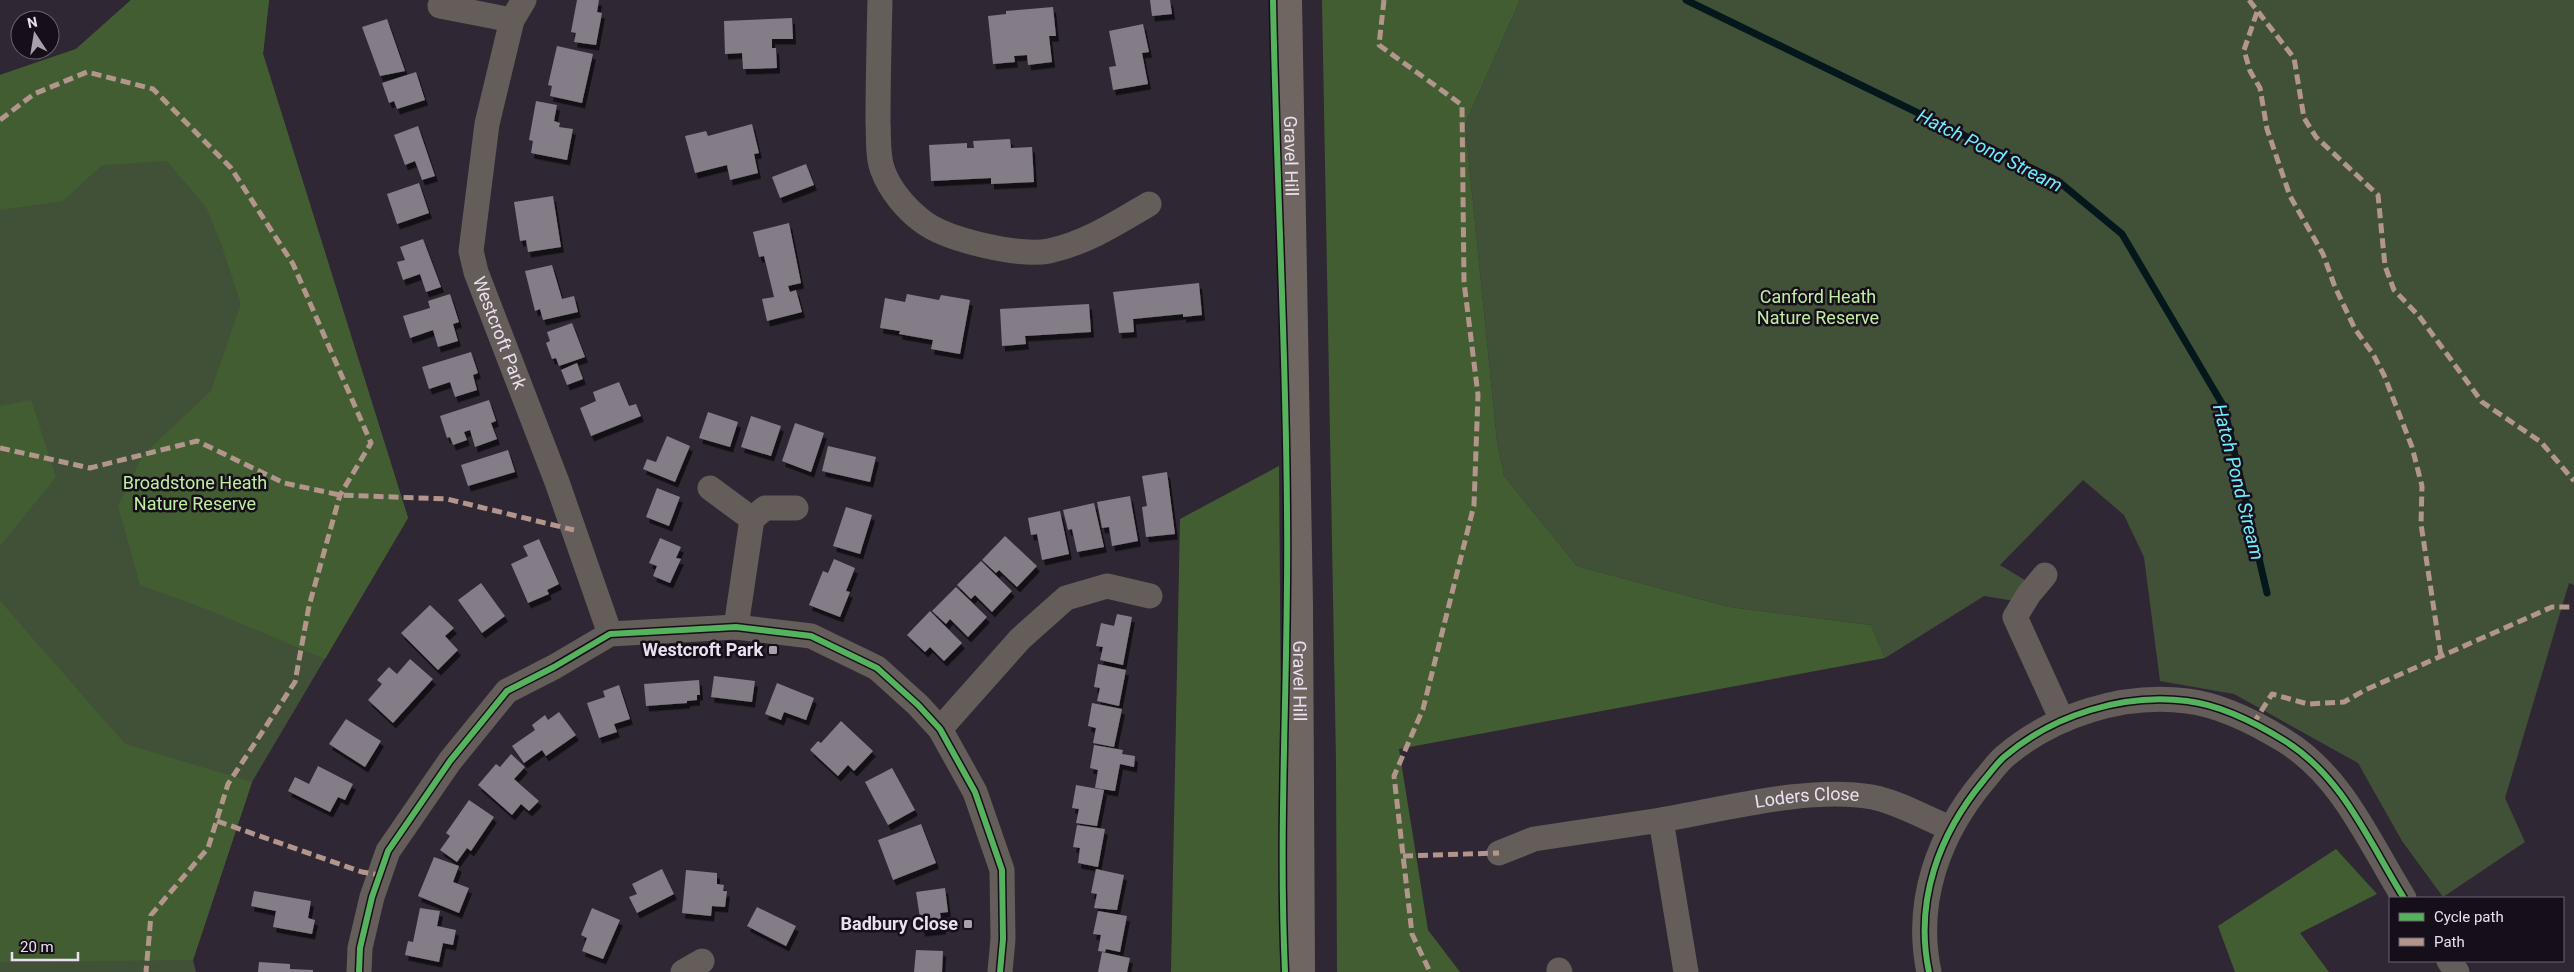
<svg xmlns="http://www.w3.org/2000/svg" width="2574" height="972" viewBox="0 0 2574 972" font-family="Roboto,sans-serif">
	<style>
		.green { fill: #415138 }
		.forest { fill: #435d32 }
		.lines { fill: none; stroke-linecap: round; stroke-linejoin: round }
		.stream { stroke: #04181c; stroke-width: 7 }
		.building { fill: #847c87; filter: url(#shadow) }
		.street { stroke: #645d59; stroke-width: 25 }
		.primary { stroke: #6f6662; stroke-width: 28 }
		.quiet { stroke: #b2968c; stroke-width: 5; stroke-dasharray: 10 5; stroke-linecap: butt }
		.cycleway-casing { stroke: #160f19; stroke-width: 9 }
		.cycleway { stroke: #56b35d; stroke-width: 6 }
		.poi-dot { fill: #aa9fae; stroke: #160f19; stroke-width: 2 }
		.labels { text-anchor: middle; stroke-width: 5; stroke-linejoin: round; paint-order: stroke }
		.street-label { font-size: 18px; fill: #ebe0f0; stroke: #160f19 }
		.park-label { font-size: 18px; fill: #beefa1; stroke: #160f19 }
		.poi-label { font-size: 18px; font-weight: bold; fill: #ebe0f0; stroke: #160f19; text-anchor: end }
		.water-label { font-size: 19px; font-style: italic; fill: #6eedff; stroke: #160f19 }
	</style>
	<defs>
		<filter id="shadow"><feDropShadow dx="3" dy="5.5" stdDeviation="0" flood-color="#0009"/></filter>
	</defs>
	<rect width="100%" height="100%" fill="#302734"/>
	<g class="green">
		<polygon points="131,0 269,0 263,54 408,518 252,782 193,960 196,972 0,972 0,75 76,49"/>
		<polygon points="1520,0 2574,0 2574,585 2569,583 2505,798 2525,842 2443,897 2402,841 2358,763 2234,694 2160,681 2144,557 2124,515 2083,480 2000,565 2028,582 2015,601 1984,596 1885,658 1871,625 1729,607 1577,566 1504,476 1497,441 1465,124"/>
	</g>
	<g class="forest">
		<polygon points="131,0 269,0 263,54 408,518 325,659 209,610 140,585 118,506 143,455 211,391 241,304 222,246 206,207 167,161 102,165 63,201 0,210 0,75 76,49"/>
		<polygon points="1322,0 1520,0 1465,124 1497,441 1504,476 1577,566 1729,607 1871,625 1885,658 1399,749 1428,930 1460,972 1337,972 1336,760"/>
		<polygon points="31,400 56,477 0,546 0,406"/>
		<polygon points="1279,466 1283,972 1171,972 1180,519"/>
		<polygon points="0,601 125,744 252,782 193,960 0,962"/>
		<polygon points="2336,849 2377,894 2300,933 2329,972 2235,972 2218,926"/>
	</g>
	<g class="lines">
		<polyline class="stream" points="1686,0 2058,181 2122,234 2224,407 2267,593"/>
	</g>
	<g class="building">
		<polygon points="577,0 599,0 597,12 602,13 596,45 574,42 576,33 571,32"/>
		<polygon points="1150,0 1170,0 1172,14 1152,16"/>
		<polygon points="1053,7 1056,36 1049,36 1052,62 1028,65 1027,55 1014,56 1015,62 993,64 988,16 1006,14 1006,11"/>
		<polygon points="792,18 793,39 772,39 772,48 776,48 777,68 743,69 742,53 725,54 724,21"/>
		<polygon points="387,19 405,71 380,76 362,27"/>
		<polygon points="1143,24 1149,52 1142,53 1148,84 1113,90 1109,67 1116,66 1109,31"/>
		<polygon points="557,46 593,54 582,103 550,96 552,86 548,85"/>
		<polygon points="416,72 425,100 397,109 394,101 389,103 382,83"/>
		<polygon points="536,101 557,105 554,121 560,123 559,127 573,129 567,160 531,153 533,141 529,140"/>
		<polygon points="752,124 759,153 754,154 758,173 730,180 727,165 695,173 685,136 706,131 708,136"/>
		<polygon points="418,126 435,176 422,180 415,161 405,165 394,135"/>
		<polygon points="1010,139 1011,148 1032,147 1034,182 991,184 991,178 931,181 929,145 967,143 967,148 974,148 973,141"/>
		<polygon points="806,164 814,185 780,198 772,177"/>
		<polygon points="419,183 429,213 397,224 387,194"/>
		<polygon points="553,196 561,247 528,252 526,240 520,241 514,202"/>
		<polygon points="789,223 801,283 788,286 790,292 796,290 802,312 767,321 762,299 774,297 764,256 759,257 753,232"/>
		<polygon points="423,239 441,287 426,292 420,274 403,280 397,262 405,260 400,247"/>
		<polygon points="552,265 562,299 574,296 578,312 543,320 540,309 535,311 525,271"/>
		<polygon points="1199,283 1202,315 1183,317 1183,314 1133,319 1134,332 1119,333 1113,292"/>
		<polygon points="450,294 459,322 453,324 458,341 438,347 433,330 410,338 403,316 430,308 428,301"/>
		<polygon points="907,294 939,300 941,295 970,300 960,354 931,349 933,340 899,334 900,331 880,328 885,298 905,302"/>
		<polygon points="1089,304 1091,332 1025,336 1026,344 1002,346 1000,309"/>
		<polygon points="572,323 585,357 559,366 556,358 552,359 546,343 550,341 547,332"/>
		<polygon points="471,352 478,373 473,375 477,390 455,397 450,382 429,389 422,367"/>
		<polygon points="577,363 583,379 567,385 561,370"/>
		<polygon points="619,382 629,406 636,404 641,416 591,436 580,408 596,401 593,392"/>
		<polygon points="489,400 496,421 491,423 497,439 475,447 470,430 464,432 467,440 453,445 450,437 447,438 440,416"/>
		<polygon points="708,412 738,422 730,447 699,438"/>
		<polygon points="751,416 781,426 771,456 741,447"/>
		<polygon points="795,423 824,433 811,472 782,461"/>
		<polygon points="667,436 690,446 675,482 643,469 647,459 656,462"/>
		<polygon points="828,446 876,457 870,482 822,471"/>
		<polygon points="508,450 515,472 468,486 461,465"/>
		<polygon points="1167,472 1175,534 1146,537 1142,507 1147,506 1142,476"/>
		<polygon points="657,488 680,497 669,526 646,517"/>
		<polygon points="1130,496 1138,541 1112,546 1109,527 1102,528 1097,502"/>
		<polygon points="1094,503 1104,547 1077,552 1072,529 1068,530 1063,510"/>
		<polygon points="846,507 872,515 860,554 833,546"/>
		<polygon points="1060,511 1069,554 1042,560 1037,534 1031,535 1028,518"/>
		<polygon points="1005,536 1037,566 1017,587 999,570 996,573 982,560"/>
		<polygon points="660,538 681,547 676,558 681,559 670,583 653,576 657,566 649,563"/>
		<polygon points="539,539 559,584 547,590 549,594 528,603 511,564 528,556 523,546"/>
		<polygon points="834,559 855,568 846,591 850,592 840,617 809,605 823,571 828,573"/>
		<polygon points="981,561 1012,591 992,612 975,595 971,599 957,585"/>
		<polygon points="481,583 505,616 482,633 458,600"/>
		<polygon points="956,587 987,617 968,637 950,619 946,624 932,611"/>
		<polygon points="430,605 454,628 445,636 458,650 438,670 401,633"/>
		<polygon points="930,611 962,643 944,661 930,647 925,652 907,635"/>
		<polygon points="1117,614 1132,617 1123,665 1100,660 1103,647 1096,646 1101,623 1114,626"/>
		<polygon points="410,659 433,679 393,723 368,700 382,684 377,680 389,667 397,674"/>
		<polygon points="1098,664 1126,670 1119,706 1097,701 1100,688 1094,687"/>
		<polygon points="714,676 755,681 752,702 711,697"/>
		<polygon points="699,680 700,695 697,695 697,700 687,701 687,703 646,706 644,684"/>
		<polygon points="777,683 814,698 806,720 784,712 781,720 765,714"/>
		<polygon points="619,685 630,719 614,724 617,732 599,738 587,703 605,697 603,691"/>
		<polygon points="1092,703 1122,709 1114,747 1093,743 1096,728 1088,726"/>
		<polygon points="559,712 576,735 546,756 542,750 524,763 512,746 535,730 532,725 545,715 548,720"/>
		<polygon points="346,719 381,741 365,767 329,744"/>
		<polygon points="841,721 873,751 854,771 848,765 838,776 810,750 818,741 821,743"/>
		<polygon points="1094,745 1123,750 1122,754 1135,756 1134,767 1120,764 1115,791 1095,788 1098,770 1090,768"/>
		<polygon points="511,754 525,767 514,779 539,801 529,811 521,804 512,815 478,785 496,764 500,767"/>
		<polygon points="318,766 353,784 345,800 338,797 330,812 288,791 295,777 309,784"/>
		<polygon points="892,768 915,810 888,825 865,782"/>
		<polygon points="1076,785 1104,790 1097,826 1076,823 1079,809 1072,808"/>
		<polygon points="469,800 494,817 471,851 467,848 457,862 440,850 450,836 446,833"/>
		<polygon points="921,824 936,863 893,880 878,840"/>
		<polygon points="1077,825 1105,829 1098,867 1078,863 1080,848 1073,847"/>
		<polygon points="434,857 459,866 453,882 469,888 459,913 418,896"/>
		<polygon points="662,869 674,894 637,913 629,897 637,894 632,884"/>
		<polygon points="1096,869 1124,875 1117,910 1094,908 1097,894 1091,893"/>
		<polygon points="686,870 717,873 717,884 724,885 723,891 727,891 725,907 712,906 711,916 682,913"/>
		<polygon points="945,888 948,912 940,913 943,929 922,931 916,892"/>
		<polygon points="254,891 311,901 308,918 315,920 312,934 273,927 276,911 251,906"/>
		<polygon points="757,907 796,926 786,946 747,926"/>
		<polygon points="420,908 440,911 437,926 456,930 453,945 443,943 439,962 405,955 408,941 413,942"/>
		<polygon points="592,908 620,920 603,959 582,951 587,938 581,935"/>
		<polygon points="1098,911 1127,916 1120,952 1106,949 1105,952 1098,951 1101,935 1093,934"/>
		<polygon points="916,950 943,951 942,972 914,972"/>
		<polygon points="1102,952 1130,958 1127,972 1098,972"/>
		<polygon points="259,962 290,964 290,969 313,970 313,972 258,972"/>
	</g>
	<g class="lines">
		<g class="street">
			<path id="s1" d="M524,0L512,20L487,124L471,251L476,272L557,482L610,634"/>
			<path d="M880,0C879,41 878,81 878,122C879,137 877,156 883,171C890,190 906,209 922,221C946,240 1020,257 1049,251C1086,243 1117,223 1149,204"/>
			<polyline points="440,6 512,20"/>
			<polyline points="710,488 752,519"/>
			<polyline points="2045,575 2029,594 2015,617 2062,720"/>
			<polyline points="736,627 752,519 765,508 796,508"/>
			<polyline points="940,729 1020,639 1066,598 1107,586 1150,596"/>
			<polyline points="1499,853 1534,839 1661,820"/>
			<polyline points="2449,961 2457,972"/>
			<polyline points="1559,970 1560,972"/>
			<polyline points="359,972 360,948 372,897 388,851 450,761 507,691 554,667 610,634 736,627 811,636 877,668 918,705 940,729 975,792 1002,870 1003,939 1000,972"/>
			<polyline points="683,972 702,961"/>
			<path id="s2" d="M1686,972L1661,820C1725,809 1809,786 1872,797C1898,802 1925,818 1950,828"/>
			<path d="M1929,972C1914,901 1939,834 1984,780C1991,772 1997,763 2004,757C2053,715 2123,693 2187,701C2221,705 2256,723 2285,741C2343,777 2369,842 2404,898"/>
		</g>
		<path class="primary" id="s3" d="M1288,0L1299,605L1301,972"/>
		<g class="quiet">
			<polyline points="1384,0 1379,45 1462,105 1464,282 1478,395 1474,505 1423,709 1394,776 1412,934 1430,972"/>
			<polyline points="2249,0 2294,58 2304,118 2316,137 2378,195 2385,266 2394,290 2419,316 2482,402 2541,442 2574,481"/>
			<polyline points="2257,12 2244,50 2250,71 2260,88 2267,129 2290,196 2323,254 2335,287 2355,329 2373,354 2384,375 2412,447 2422,486 2421,524 2441,656"/>
			<polyline points="0,120 34,94 87,72 153,89 231,168 293,264 371,443 340,495 309,606 295,682 228,784 208,848 151,915 146,972"/>
			<polyline points="0,448 90,468 197,441 284,483 340,495 447,499 574,530"/>
			<polyline points="2253,724 2272,694 2308,704 2344,702 2365,690 2552,607 2574,607"/>
			<polyline points="217,821 362,872 380,875"/>
			<polyline points="1403,856 1499,853"/>
		</g>
		<defs>
			<g id="cycleway">
				<path d="M1273,0C1276,171 1286,342 1287,513C1289,666 1278,819 1285,972"/>
				<polyline points="359,972 360,948 372,897 388,851 450,761 507,691 554,667 610,634 736,627 811,636 877,668 918,705 940,729 975,792 1002,870 1003,939 1000,972"/>
				<path d="M1929,972C1914,901 1939,834 1984,780C1991,772 1997,763 2004,757C2053,715 2123,693 2187,701C2221,705 2256,723 2285,741C2343,777 2369,842 2404,898"/>
			</g>
		</defs>
		<use href="#cycleway" class="cycleway-casing"/>
		<use href="#cycleway" class="cycleway"/>
	</g>
	<g class="poi-dot">
		<rect x="768" y="645" width="10" height="10" rx="2.5"/>
		<rect x="963" y="919" width="10" height="10" rx="2.5"/>
	</g>
	<g class="labels">
		<g class="street-label">
			<text dy="6" stroke="none"><textPath href="#s3" startOffset="156">Gravel Hill</textPath></text>
			<text dy="6" stroke="none"><textPath href="#s1" startOffset="345">Westcroft Park</textPath></text>
			<text dy="6" stroke="none"><textPath href="#s3" startOffset="681">Gravel Hill</textPath></text>
			<text dy="6" stroke="none"><textPath href="#s2" startOffset="302">Loders Close</textPath></text>
		</g>
		<g class="park-label">
			<text x="1818" y="303">Canford Heath<tspan x="1818" dy="21">Nature Reserve</tspan></text>
			<text x="195" y="489">Broadstone Heath<tspan x="195" dy="21">Nature Reserve</tspan></text>
		</g>
		<g class="poi-label">
			<text x="763" y="656">Westcroft Park</text>
			<text x="958" y="930">Badbury Close</text>
		</g>
		<g class="water-label">
			<text transform="translate(1990 150) rotate(27)" y="7">Hatch Pond Stream</text>
			<text transform="translate(2239 482) rotate(76)" y="7">Hatch Pond Stream</text>
		</g>
	</g>
	<rect x="2389" y="897" width="175" height="65" fill="#160f19" stroke="#6b636f"/>
	<rect x="2399" y="913" width="25" height="8" fill="#56b35d" stroke="#6b636f"/>
	<text x="2434" y="922" font-size="15" fill="#ebe0f0">Cycle path</text>
	<rect x="2399" y="938" width="25" height="8" fill="#b2968c" stroke="#6b636f"/>
	<text x="2434" y="947" font-size="15" fill="#ebe0f0">Path</text>
	<g transform="translate(35 35) rotate(348)"><circle r="24" fill="#160f19" stroke="#6b636f"/>
	<path d="M0-4L9 19L0 12L-9 19Z" fill="#aa9fae"/>
	<text y="-8" font-size="14" font-weight="bold" text-anchor="middle" fill="#ebe0f0">N</text>
	</g>
	<path d="M12 952v8h66v-8" fill="none" stroke="#ebe0f0" stroke-width="2.5"/>
	<text x="20" y="952" font-size="15" fill="#ebe0f0" stroke="#160f19" stroke-width="4" paint-order="stroke">20 m</text>
</svg>
